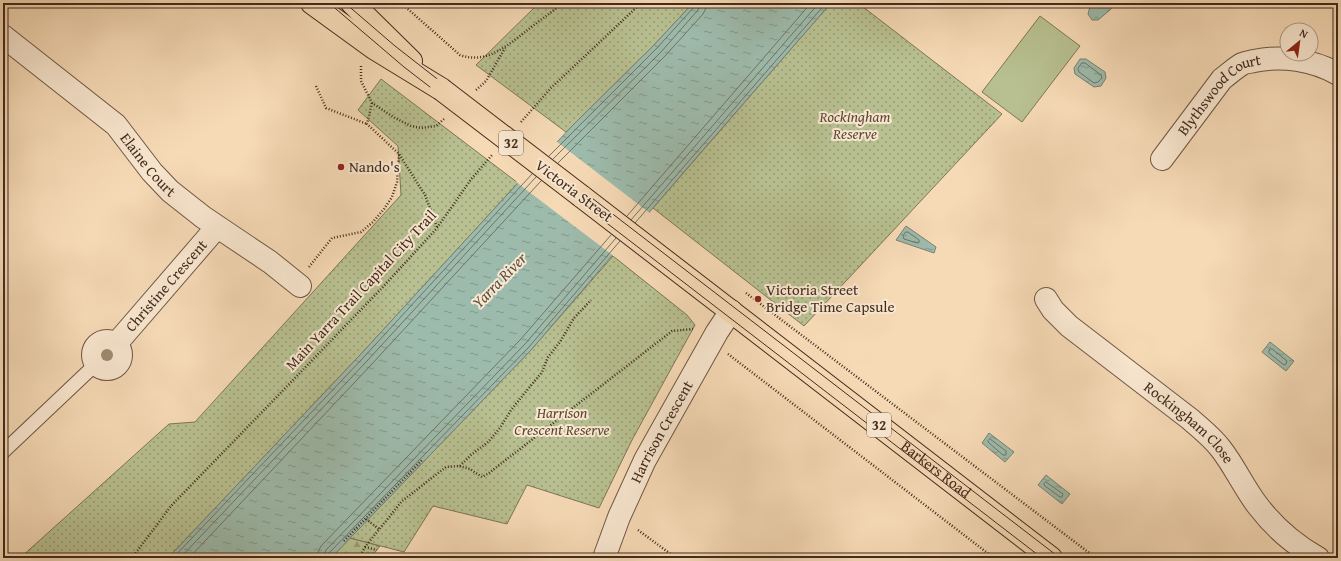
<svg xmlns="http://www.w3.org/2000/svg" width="1341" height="561" viewBox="0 0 1341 561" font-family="'Gentium Book Plus',serif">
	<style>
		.forest { fill: url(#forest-firs); stroke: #7d7658 }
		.park { fill: url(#park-dots); stroke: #7d7658 }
		.pitch { fill: #b8c091; stroke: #7d7658 }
		.water { fill: url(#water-ripples); stroke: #798173 }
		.pier { fill: #f6dab6 }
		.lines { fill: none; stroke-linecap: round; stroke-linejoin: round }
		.shore { stroke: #707365; stroke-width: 1 }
		.lane-casing { stroke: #6f5744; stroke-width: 15 }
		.street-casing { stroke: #6f5744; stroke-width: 24 }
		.primary-casing { stroke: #422b1e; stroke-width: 24 }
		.path { stroke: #422b1e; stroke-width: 2.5; stroke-dasharray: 1 2; stroke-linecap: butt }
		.lane { stroke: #f9e7d0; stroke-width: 13 }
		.street { stroke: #f9e7d0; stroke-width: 22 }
		.primary { stroke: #f6dab6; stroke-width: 22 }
		.tram { stroke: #422b1e; stroke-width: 1 }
		.primary-bridge-casing { stroke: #422b1e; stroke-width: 24; stroke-linecap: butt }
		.primary-bridge { stroke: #f6dab6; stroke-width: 22 }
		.tree { fill: #a08a6f }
		.poi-dot { fill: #8f2418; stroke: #f9e7d0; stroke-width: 1.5 }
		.labels { text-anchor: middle; stroke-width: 4; stroke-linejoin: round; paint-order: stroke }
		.shield { fill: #f9e7d0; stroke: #796353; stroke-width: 1 }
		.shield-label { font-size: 14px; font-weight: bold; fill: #422b1e }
		.street-label { font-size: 15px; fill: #422b1e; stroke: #f9e7d0 }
		.park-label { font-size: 15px; font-style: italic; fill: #5a4935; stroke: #f9e7d0 }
		.poi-label { font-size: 15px; fill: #422b1e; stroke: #f9e7d0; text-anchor: start }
		.water-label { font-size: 16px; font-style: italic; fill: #594f42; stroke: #f9e7d0 }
	</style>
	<defs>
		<pattern id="forest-firs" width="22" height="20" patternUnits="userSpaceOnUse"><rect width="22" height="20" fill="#b8c091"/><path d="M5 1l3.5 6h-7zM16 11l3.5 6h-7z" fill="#979c76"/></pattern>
		<pattern id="park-dots" width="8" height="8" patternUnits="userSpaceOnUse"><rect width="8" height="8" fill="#b8c091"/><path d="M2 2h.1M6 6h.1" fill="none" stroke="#979c76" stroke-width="1.8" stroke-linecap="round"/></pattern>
		<pattern id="water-ripples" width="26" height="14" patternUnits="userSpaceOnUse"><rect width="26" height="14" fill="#9dbbac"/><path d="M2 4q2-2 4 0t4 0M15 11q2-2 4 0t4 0" fill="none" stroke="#82988b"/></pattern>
	</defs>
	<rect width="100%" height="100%" fill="#f6dab6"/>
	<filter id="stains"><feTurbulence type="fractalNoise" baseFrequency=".005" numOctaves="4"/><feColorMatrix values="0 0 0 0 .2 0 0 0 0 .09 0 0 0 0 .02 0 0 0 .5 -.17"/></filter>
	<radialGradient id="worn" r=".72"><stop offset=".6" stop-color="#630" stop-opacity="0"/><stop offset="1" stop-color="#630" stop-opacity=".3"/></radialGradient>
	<polygon class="forest" points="350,538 380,546 370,558 331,558"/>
	<g class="park">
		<polygon points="539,3 693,3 654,45 566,132 476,65"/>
		<polygon points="831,3 858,3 1002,114 804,326 653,208"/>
		<polygon points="381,79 518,183 360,355 168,558 20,558 169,424 195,422 401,195 398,146 358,110"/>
		<polygon points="613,256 687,315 695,325 632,440 599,508 527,485 507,524 433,506 404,552 350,538 531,350"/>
	</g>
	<polygon class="pitch" points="1040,16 1080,46 1022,122 982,92"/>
	<g class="water">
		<polygon points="693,3 831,3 689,166 531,350 331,558 168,558 360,355 518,183 575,123 654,45"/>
		<polygon points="1091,3 1115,3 1110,10 1098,20 1092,20 1088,14"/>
		<polygon points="1080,59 1086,59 1105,72 1106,78 1101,86 1094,87 1075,74 1074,68"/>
		<polygon points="906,226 936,247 934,253 896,240"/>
		<polygon points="1270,342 1294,361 1286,371 1262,352"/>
		<polygon points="989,433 1014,452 1005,462 982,443"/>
		<polygon points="1046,475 1070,494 1062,504 1038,485"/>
	</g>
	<polygon class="pier" points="556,141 651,214 615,257 516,182"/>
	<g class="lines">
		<g class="shore">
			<polygon points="1082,63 1085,63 1101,75 1102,78 1098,82 1094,83 1079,72 1078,69"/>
			<polyline points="549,156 657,48 694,7 695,3"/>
			<polyline points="553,159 661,52 698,10 700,3"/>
			<polyline points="558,163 665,56 703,14 706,8 706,3"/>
			<polyline points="627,216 811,3"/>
			<polyline points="631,220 819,3"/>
			<polyline points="635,223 826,3"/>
			<polygon points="906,232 908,232 919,240 919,242 917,243 904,239 903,236"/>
			<polygon points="1270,349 1272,349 1287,361 1286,364 1284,365 1269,353"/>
			<polygon points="990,439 1006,451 1006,455 1003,455 989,443 988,441"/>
			<polygon points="1046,482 1063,494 1062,497 1060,497 1045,486 1044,484"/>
			<polyline points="173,558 363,358 532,174"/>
			<polyline points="180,558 367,361 536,177"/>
			<polyline points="189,558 371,365 541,181"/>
			<polyline points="317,558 318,552 321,546 520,340 611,235"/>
			<polyline points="323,558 326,550 525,344 616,238"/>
			<polyline points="328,558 329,553 528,348 620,241"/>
		</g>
		<defs>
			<polyline id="lane" points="3,452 96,364"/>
			<g id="street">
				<path id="s1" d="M3,36L116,125L152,172L170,191L203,217L270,262L300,286"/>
				<path id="s2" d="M1162,159L1222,79C1229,74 1235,68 1242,64C1246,62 1250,62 1254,61C1282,55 1313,60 1338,74"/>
				<path id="s3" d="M1046,299L1053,310L1069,326L1190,419C1200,428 1212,437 1221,449C1235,467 1244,488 1258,506C1274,527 1295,545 1318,558"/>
				<circle cx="107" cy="355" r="14"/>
				<path id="s4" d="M116,344L217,227"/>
				<path id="s5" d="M604,558L619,517L645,460L717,332L731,311"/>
			</g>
			<g id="primary">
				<polyline points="312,3 374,48 441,89"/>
				<polyline points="352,3 411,61"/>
				<path id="s6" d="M581,196L1051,558"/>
			</g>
		</defs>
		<use href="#lane" class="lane-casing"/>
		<use href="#street" class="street-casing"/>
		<use href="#primary" class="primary-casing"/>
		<g class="path">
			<path d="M401,3L460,55C487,65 509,44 529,29C540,20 552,12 563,3"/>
			<polyline points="361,66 361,81 372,103 395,118 411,126 421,128 436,126 444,119"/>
			<polyline points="316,86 326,108 367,124"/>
			<polyline points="476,90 486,81 505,48"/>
			<polyline points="372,103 367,124 399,154 425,195 437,227"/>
			<polyline points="521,122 551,88 641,3"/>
			<polyline points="309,267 332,238 361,232 373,222 384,209 392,197 397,182 399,154"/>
			<polyline points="746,293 1096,558"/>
			<polyline points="728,354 994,558"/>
			<polyline points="460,466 471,455 488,442 500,428 511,410 542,372 548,357 560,342 574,318 591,300"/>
			<polyline points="366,519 379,529"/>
			<polyline points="638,530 676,558"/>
			<polyline points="344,541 422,460"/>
			<polyline points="365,547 377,550"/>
			<polyline points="132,558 171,506 383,287 437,228 472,178 492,155"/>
			<polyline points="359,558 365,547 402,501 446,467 459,466 470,469 482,477 489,473 672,331 693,329"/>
		</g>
		<use href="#lane" class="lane"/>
		<use href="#street" class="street"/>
		<use href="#primary" class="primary"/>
		<g class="tram">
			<polyline points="329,3 404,67 1042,558"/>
			<polyline points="345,3 395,46 445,85 1060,558"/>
		</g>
		<defs>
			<polyline id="primary-bridge" points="441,89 581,196"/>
		</defs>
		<use href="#primary-bridge" class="primary-bridge-casing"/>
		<use href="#primary-bridge" class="primary-bridge"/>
	</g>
	<circle class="tree" cx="107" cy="355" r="6"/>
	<g class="poi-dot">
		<circle cx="341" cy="167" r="4"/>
		<circle cx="758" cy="299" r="4"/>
	</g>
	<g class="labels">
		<g class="shield">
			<rect x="499" y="131" width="24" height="24" rx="3"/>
			<rect x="867" y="413" width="24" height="24" rx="3"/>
		</g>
		<g class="shield-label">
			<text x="511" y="148">32</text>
			<text x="879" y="430">32</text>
		</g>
		<g class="street-label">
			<text dy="5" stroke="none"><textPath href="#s2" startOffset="88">Blythswood Court</textPath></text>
			<text dy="5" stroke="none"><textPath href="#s1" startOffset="195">Elaine Court</textPath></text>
			<text transform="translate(574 191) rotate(37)" y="5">Victoria Street</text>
			<text dy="5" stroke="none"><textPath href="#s4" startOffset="77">Christine Crescent</textPath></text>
			<text transform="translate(361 290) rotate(-47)" y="5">Main Yarra Trail Capital City Trail</text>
			<text dy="5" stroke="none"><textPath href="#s3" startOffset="190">Rockingham Close</textPath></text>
			<text dy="5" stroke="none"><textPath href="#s5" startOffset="139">Harrison Crescent</textPath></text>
			<text dy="5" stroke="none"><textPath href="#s6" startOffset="448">Barkers Road</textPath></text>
		</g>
		<g class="park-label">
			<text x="855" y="122">Rockingham<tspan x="855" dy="17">Reserve</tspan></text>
			<text x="562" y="418">Harrison<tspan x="562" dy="17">Crescent Reserve</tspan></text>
		</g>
		<g class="poi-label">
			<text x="349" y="172">Nando's</text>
			<text x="766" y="295">Victoria Street<tspan x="766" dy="17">Bridge Time Capsule</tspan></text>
		</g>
		<g class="water-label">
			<text transform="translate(499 280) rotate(-46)" y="6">Yarra River</text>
		</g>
	</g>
	<rect width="1341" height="561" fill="none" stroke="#f6dab6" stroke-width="16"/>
	<rect x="4" y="4" width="1333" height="553" fill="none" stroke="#422b1e" stroke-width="2"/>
	<rect x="8" y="8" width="1325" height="545" fill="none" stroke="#422b1e"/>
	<g transform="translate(1299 42) rotate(29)"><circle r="19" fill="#f9e7d0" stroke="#b09c89"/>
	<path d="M0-3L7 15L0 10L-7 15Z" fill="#8f2418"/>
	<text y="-6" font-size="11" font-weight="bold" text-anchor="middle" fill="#422b1e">N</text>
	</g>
	<rect width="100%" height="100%" filter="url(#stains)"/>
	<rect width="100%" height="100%" fill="url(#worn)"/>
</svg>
